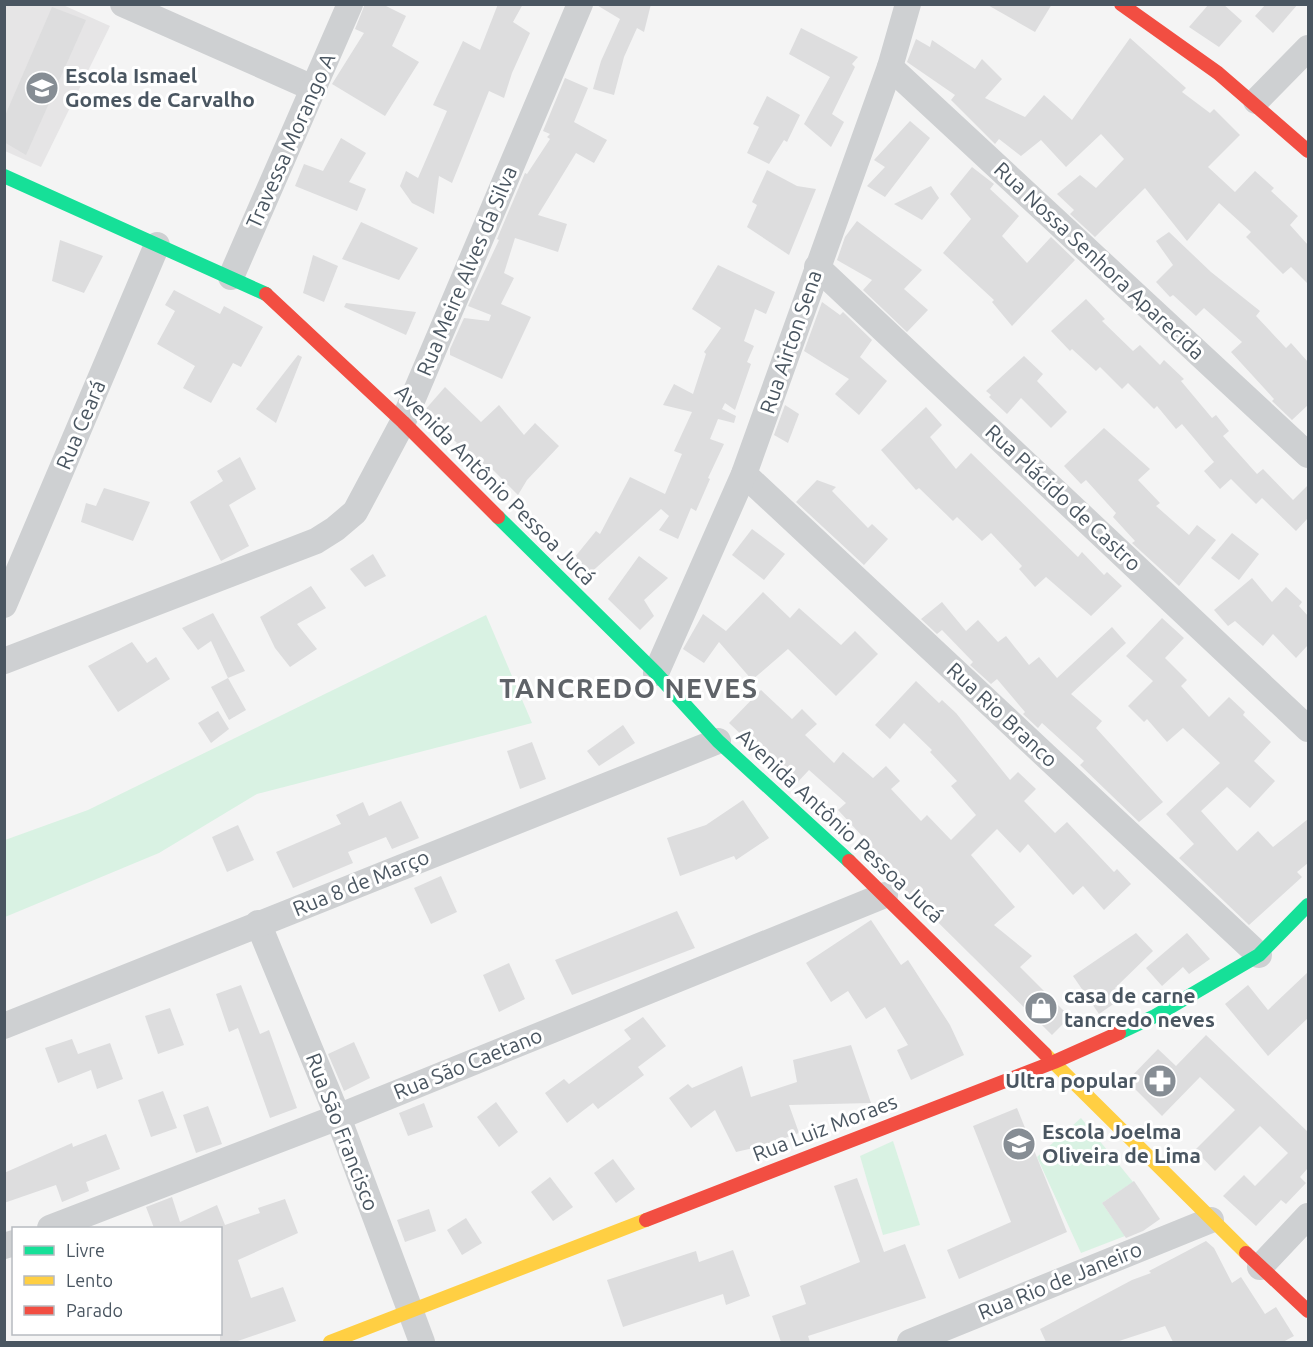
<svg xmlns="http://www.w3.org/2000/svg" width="1313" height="1347" viewBox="0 0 1313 1347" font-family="Ubuntu,sans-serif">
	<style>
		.education { fill: #e6e5e6 }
		.green { fill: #d9f2e3 }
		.building { fill: #ddddde }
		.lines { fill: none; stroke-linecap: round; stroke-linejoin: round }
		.street { stroke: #ced0d2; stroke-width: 26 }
		.fast { stroke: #16e098; stroke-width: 14 }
		.slow { stroke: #ffcf43; stroke-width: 14 }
		.jam { stroke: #f24e42; stroke-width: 14 }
		.labels { text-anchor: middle; stroke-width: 6; stroke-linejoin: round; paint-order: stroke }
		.poi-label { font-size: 21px; font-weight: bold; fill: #4a5661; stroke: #fff; text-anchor: start }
		.street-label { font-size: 21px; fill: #4a5661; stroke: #fff }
		.district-label { font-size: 27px; font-weight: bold; letter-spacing: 1.5px; fill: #5f6368; stroke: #fff }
	</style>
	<rect width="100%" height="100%" fill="#f4f4f4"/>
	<polygon class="education" points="5,5 63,5 110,26 41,167 5,151"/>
	<g class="green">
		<polygon points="486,615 532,723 257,794 159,853 5,917 5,840 88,810"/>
		<polygon points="1081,1118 1133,1182 1102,1203 1125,1236 1081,1253 1037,1157"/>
		<polygon points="893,1141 920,1225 883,1235 860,1156"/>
	</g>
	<g class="building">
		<polygon points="382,4 406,16 392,46 419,62 385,116 332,84 364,33 355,29 365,4"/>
		<polygon points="498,4 523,4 513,22 530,33 512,73 504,98 489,91 452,183 439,176 434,214 412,203 400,186 406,171 418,178 447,111 433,105 463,41 480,50"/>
		<polygon points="595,4 651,4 644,32 637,28 624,57 614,95 593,89 601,61 620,19"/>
		<polygon points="986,4 1052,4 1035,32"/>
		<polygon points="1209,4 1223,4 1242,21 1219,47 1189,27"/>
		<polygon points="1266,4 1298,4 1273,33 1255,16"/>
		<polygon points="52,7 86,20 26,155 4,142 4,118"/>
		<polygon points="801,28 858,57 852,64 855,67 832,114 844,122 831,147 804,124 830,77 789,54"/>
		<polygon points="1130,38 1186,88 1182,92 1210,113 1214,109 1240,135 1208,167 1235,192 1255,171 1274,188 1271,191 1298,216 1290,225 1308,245 1308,284 1291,267 1283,274 1246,237 1251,232 1219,203 1187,241 1145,188 1095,237 1070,214 1074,210 1057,194 1080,175 1096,188 1124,159 1101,134 1066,167 1041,140 1021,156 999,139 995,144 951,100 955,95 907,62 916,39 930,47 932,40 975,69 982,59 1002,79 985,98 1025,117 1044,95 1072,120"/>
		<polygon points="565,78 588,88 574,122 607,140 594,163 576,153 538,215 567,224 558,252 515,238 504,273 514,278 501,304 531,317 502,379 450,355 450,349 464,318 489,321 491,315 468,306 499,240 497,239 525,173 527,174 550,139 547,137 550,134 543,131"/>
		<polygon points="767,96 800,115 787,142 784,140 769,164 747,153 759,127 753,124"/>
		<polygon points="910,121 930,138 885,197 867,186 885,167 874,160"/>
		<polygon points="341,138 366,153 349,182 366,189 357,211 295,186 304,164 323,171"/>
		<polygon points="972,167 994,184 990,189 1019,216 1002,236 1027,263 1051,237 1075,260 1012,326 992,302 994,300 943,253 971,219 950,194"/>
		<polygon points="767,170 797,186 816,189 789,255 747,227 757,205 752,202"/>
		<polygon points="931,186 939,198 922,220 894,204"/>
		<polygon points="857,221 922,270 904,289 928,310 907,332 863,290 872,280 837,260 845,237"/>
		<polygon points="361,222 418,248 399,280 342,259"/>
		<polygon points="1169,232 1211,272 1260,311 1256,316 1286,348 1291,343 1308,362 1308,405 1292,420 1272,401 1274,399 1231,352 1242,342 1204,308 1196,316 1173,295 1170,297 1156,282 1173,265 1156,241"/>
		<polygon points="60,240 103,256 84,293 52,281"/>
		<polygon points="313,255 338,266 324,302 303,293"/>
		<polygon points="718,265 775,292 766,314 755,309 744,341 754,346 747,362 751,364 735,410 725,403 722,409 736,416 734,423 718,419 710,439 724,444 708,478 710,479 696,511 691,508 678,539 659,530 669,516 661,509 586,577 574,558 596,531 600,534 630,477 665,494 682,454 674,451 692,412 663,405 674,384 693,394 706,354 704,352 721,328 692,309"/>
		<polygon points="174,290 220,314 224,306 263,327 241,367 233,363 211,403 183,388 195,366 157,344 175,311 165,305"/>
		<polygon points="1086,299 1105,319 1102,321 1133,351 1140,345 1160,365 1164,360 1184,379 1181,381 1212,418 1216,415 1229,431 1223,436 1257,474 1263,469 1293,500 1308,485 1308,518 1296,531 1262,498 1256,504 1231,479 1220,489 1204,471 1214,462 1182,424 1176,429 1157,406 1154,409 1128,383 1122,389 1100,367 1096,371 1072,349 1070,351 1051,331"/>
		<polygon points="822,302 840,315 843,312 872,340 860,357 887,381 859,415 835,394 849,379 804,351"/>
		<polygon points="346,303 416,312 406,335 344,307"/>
		<polygon points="298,355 302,357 276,423 256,409"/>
		<polygon points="1024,356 1043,374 1037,381 1067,412 1051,428 1021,398 1007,414 989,397 991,395 986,391"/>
		<polygon points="445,387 481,422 499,405 524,435 535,423 559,446 527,480 518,495 488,465 481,473 454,446 457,443 424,411"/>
		<polygon points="785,405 799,414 788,443 774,435"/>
		<polygon points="926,407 942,425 930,437 956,469 971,453 1078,557 1082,552 1104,575 1107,572 1122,586 1091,616 1046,577 1035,587 1019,569 1022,566 991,533 982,541 957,517 953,521 919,488 916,490 881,450"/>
		<polygon points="1104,428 1150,469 1138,480 1160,503 1156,506 1189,535 1197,525 1216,540 1179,586 1132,543 1135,541 1113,517 1116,513 1086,480 1081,484 1064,466"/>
		<polygon points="240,457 256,489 229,505 249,546 221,561 190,502 223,481 217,471"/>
		<polygon points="817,480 836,487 832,491 868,528 872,524 888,539 864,565 796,502"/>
		<polygon points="104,488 150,502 133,541 81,522 86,503 96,506"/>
		<polygon points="752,529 785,554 764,580 732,555"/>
		<polygon points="1232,533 1259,554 1239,580 1211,558"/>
		<polygon points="373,554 386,576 365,587 350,569"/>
		<polygon points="639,556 668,578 644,600 654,616 640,630 608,599"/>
		<polygon points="1252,578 1272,602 1286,587 1302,602 1299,606 1308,616 1308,645 1296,658 1273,634 1263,646 1235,621 1228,626 1214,610"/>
		<polygon points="311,586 326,608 297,624 317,649 290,667 275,648 260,617"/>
		<polygon points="763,592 790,618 799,608 841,645 855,631 878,654 836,696 788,649 752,680 719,642 704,663 683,649 703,614 726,631"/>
		<polygon points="942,602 966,631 978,620 998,642 1006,636 1029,665 1039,657 1057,678 1112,627 1126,643 1071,694 1102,721 1096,728 1163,802 1139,822 1080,765 1084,761 1042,723 1038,728 1023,714 1025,712 997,679 991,684 970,665 973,662 942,630 937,634 921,619"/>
		<polygon points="213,613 245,671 228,678 211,641 198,650 182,628"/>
		<polygon points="1162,618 1184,638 1165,658 1187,680 1181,686 1209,717 1229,697 1245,712 1243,715 1271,742 1254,761 1275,781 1250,808 1227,787 1201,811 1237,851 1258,831 1273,847 1308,819 1308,863 1297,872 1302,877 1249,925 1179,858 1194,844 1166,814 1220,763 1183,728 1167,742 1147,719 1144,722 1128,706 1153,681 1126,656"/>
		<polygon points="132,642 147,663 156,657 170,679 118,712 88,666"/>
		<polygon points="228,678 246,710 229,720 211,687"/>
		<polygon points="916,681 939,703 942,700 956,713 1010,780 1018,772 1036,789 1024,801 1055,833 1067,822 1114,872 1117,869 1131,884 1104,910 1083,886 1073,895 1028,844 1020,853 997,829 971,855 1015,907 994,925 1032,956 1020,967 1070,1017 1052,1035 877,862 859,841 863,837 838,810 846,803 809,770 795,785 729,723 761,690 792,719 802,709 817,724 805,735 834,763 843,752 873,778 886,766 900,781 891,789 921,821 927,815 951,840 976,815 951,786 957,781 930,752 932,750 904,723 890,739 875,725"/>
		<polygon points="218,711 229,729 211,743 198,723"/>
		<polygon points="623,725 635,743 599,766 587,751"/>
		<polygon points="532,742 546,779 520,789 507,751"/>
		<polygon points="743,800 769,838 736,860 734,856 680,876 667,838 706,825"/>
		<polygon points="401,801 419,838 392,849 386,837 348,852 353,863 293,888 276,852 341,824 336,815 363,802 369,816"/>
		<polygon points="238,825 254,860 227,872 212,837"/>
		<polygon points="441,876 457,912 431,924 414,888"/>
		<polygon points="677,911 695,948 572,995 555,960"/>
		<polygon points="871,920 901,965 908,960 950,1025 964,1055 911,1080 897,1050 908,1045 885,1007 866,1019 848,991 831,1002 806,963"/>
		<polygon points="1136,933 1153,951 1115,988 1122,998 1099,1014 1073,976"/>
		<polygon points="1187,933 1210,959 1189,974 1183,967 1162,986 1146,968"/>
		<polygon points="509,963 525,999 499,1012 483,975"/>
		<polygon points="1308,972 1308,1018 1268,1056 1225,1004 1248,985 1268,1010"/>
		<polygon points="241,985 260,1034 269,1030 297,1108 270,1118 238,1028 229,1032 216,994"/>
		<polygon points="170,1008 184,1045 158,1054 145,1016"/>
		<polygon points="643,1017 666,1046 638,1067 644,1075 598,1109 593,1103 567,1123 545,1093 564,1079 569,1084 631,1039 624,1030"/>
		<polygon points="1206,1035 1308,1132 1308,1168 1300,1177 1306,1183 1286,1204 1281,1200 1256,1226 1223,1196 1244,1175 1255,1186 1288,1153 1260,1126 1215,1171 1195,1150 1235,1110 1200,1077 1162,1116 1127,1081 1158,1049 1176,1066"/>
		<polygon points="72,1039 78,1054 110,1043 123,1079 97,1089 91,1070 58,1083 45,1048"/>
		<polygon points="354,1042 370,1078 344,1091 328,1054"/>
		<polygon points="851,1045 871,1103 789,1105 799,1133 762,1146 736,1152 715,1110 691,1128 669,1098 688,1084 692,1088 742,1066 751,1097 797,1082 793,1060"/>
		<polygon points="163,1091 177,1128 151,1137 138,1100"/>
		<polygon points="496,1102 518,1132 499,1147 477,1117"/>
		<polygon points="424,1103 433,1127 408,1136 399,1113"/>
		<polygon points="208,1106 222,1144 196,1153 183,1115"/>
		<polygon points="1017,1108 1067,1232 959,1279 947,1250 1011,1222 973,1126"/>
		<polygon points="106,1134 120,1169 86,1182 89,1191 62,1202 56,1185 4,1203 4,1173 72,1143 73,1147"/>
		<polygon points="613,1159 635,1189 616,1203 594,1173"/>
		<polygon points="550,1177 573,1207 553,1221 531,1192"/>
		<polygon points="857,1178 884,1252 905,1244 926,1298 808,1336 810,1342 781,1342 772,1316 806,1304 800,1286 860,1262 834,1186"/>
		<polygon points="1134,1181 1160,1219 1143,1231 1126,1238 1102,1203"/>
		<polygon points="172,1197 180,1222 217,1205 225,1225 260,1213 258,1208 285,1199 298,1233 238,1260 251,1298 283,1287 296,1321 235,1342 220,1342 220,1228 154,1228 146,1207"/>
		<polygon points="429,1209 436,1231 405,1242 397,1220"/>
		<polygon points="466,1218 482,1243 462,1255 447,1230"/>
		<polygon points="1206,1241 1214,1248 1232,1283 1241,1277 1265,1314 1276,1307 1294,1336 1283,1342 1173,1342 1165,1326 1116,1342 1046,1342 1040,1329 1132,1280 1151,1273 1149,1271"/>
		<polygon points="733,1250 750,1296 726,1305 723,1294 623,1327 607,1280 696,1251 699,1262"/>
	</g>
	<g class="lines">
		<g class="street">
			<polyline points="123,4 315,89"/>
			<polyline points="890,67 1308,455"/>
			<polyline points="1256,101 1308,48"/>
			<polyline points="817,267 1308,729"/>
			<polyline points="231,277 350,4"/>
			<polyline points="744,474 1259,955"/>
			<polyline points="4,605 157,245"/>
			<polyline points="4,661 316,541 335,529 355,512 403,422 580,4"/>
			<polyline points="656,673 744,474 890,67 908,4"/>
			<polyline points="258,923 338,1117 422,1342"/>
			<polyline points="4,1026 718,741"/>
			<polyline points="50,1228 338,1117 885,895"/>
			<polyline points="4,1246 14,1243"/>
			<polyline points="1260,1267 1308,1216"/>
			<polyline points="910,1342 1211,1220"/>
		</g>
		<g class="fast">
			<polyline points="4,176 266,294"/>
			<polyline points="498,517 656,673 718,741 849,861"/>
			<polyline points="1119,1033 1155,1016 1259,955 1308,905"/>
		</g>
		<g class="slow">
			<polyline points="1045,1054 1246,1253"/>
			<polyline points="330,1342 646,1220"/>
		</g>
		<g class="jam">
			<polyline points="1121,4 1218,73 1308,151"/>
			<polyline points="266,294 403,422 498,517"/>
			<polyline points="849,861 1045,1054"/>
			<polyline points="646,1220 1054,1062 1119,1033"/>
			<polyline points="1246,1253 1308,1311"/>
		</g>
	</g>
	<defs>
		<symbol id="school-disc" viewBox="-11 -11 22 22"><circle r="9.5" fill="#868d94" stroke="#fff"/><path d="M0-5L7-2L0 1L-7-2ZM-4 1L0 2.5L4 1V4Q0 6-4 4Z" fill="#fff"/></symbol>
		<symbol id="shop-disc" viewBox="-11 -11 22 22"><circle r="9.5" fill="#868d94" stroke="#fff"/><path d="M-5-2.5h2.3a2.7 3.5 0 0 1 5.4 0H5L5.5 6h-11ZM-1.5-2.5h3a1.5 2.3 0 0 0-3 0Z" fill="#fff"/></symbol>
		<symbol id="pharmacy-disc" viewBox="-11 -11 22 22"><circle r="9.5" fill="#868d94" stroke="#fff"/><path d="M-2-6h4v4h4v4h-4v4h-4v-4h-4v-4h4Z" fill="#fff"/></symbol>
	</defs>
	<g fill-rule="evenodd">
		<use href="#school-disc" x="23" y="69" width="38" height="38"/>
		<use href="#shop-disc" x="1022" y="989" width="38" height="38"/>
		<use href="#pharmacy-disc" x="1141" y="1062" width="38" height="38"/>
		<use href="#school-disc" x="1000" y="1125" width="38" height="38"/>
	</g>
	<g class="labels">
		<g class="poi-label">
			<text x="65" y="83">Escola Ismael<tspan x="65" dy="24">Gomes de Carvalho</tspan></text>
			<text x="1064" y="1003">casa de carne<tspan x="1064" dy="24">tancredo neves</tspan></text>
			<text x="1137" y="1088" text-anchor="end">Ultra popular</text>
			<text x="1042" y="1139">Escola Joelma<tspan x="1042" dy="24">Oliveira de Lima</tspan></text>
		</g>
		<g class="street-label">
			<text transform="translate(291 141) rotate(-66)" y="7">Travessa Morango A</text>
			<text transform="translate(1099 261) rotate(43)" y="7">Rua Nossa Senhora Aparecida</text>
			<text transform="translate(467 271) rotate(-67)" y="7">Rua Meire Alves da Silva</text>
			<text transform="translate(791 342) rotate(-71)" y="7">Rua Airton Sena</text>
			<text transform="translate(81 425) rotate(-67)" y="7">Rua Ceará</text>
			<text transform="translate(495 485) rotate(45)" y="7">Avenida Antônio Pessoa Jucá</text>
			<text transform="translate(1063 498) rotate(43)" y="7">Rua Plácido de Castro</text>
			<text transform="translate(1002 715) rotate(43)" y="7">Rua Rio Branco</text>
			<text transform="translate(840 826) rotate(43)" y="7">Avenida Antônio Pessoa Jucá</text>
			<text transform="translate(361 883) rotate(-22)" y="7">Rua 8 de Março</text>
			<text transform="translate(468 1064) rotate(-22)" y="7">Rua São Caetano</text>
			<text transform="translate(825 1128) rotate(-21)" y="7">Rua Luiz Moraes</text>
			<text transform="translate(342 1132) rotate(69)" y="7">Rua São Francisco</text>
			<text transform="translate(1060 1281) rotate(-22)" y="7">Rua Rio de Janeiro</text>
		</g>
		<g class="district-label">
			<text x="629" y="698">TANCREDO NEVES</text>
		</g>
	</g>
	<rect width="1313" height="1347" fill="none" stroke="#4a5661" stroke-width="12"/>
	<rect x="12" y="1227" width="210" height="108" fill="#ffffff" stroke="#b7bbc0" stroke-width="1.5"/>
	<rect x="24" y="1246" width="30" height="9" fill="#16e098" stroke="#b7bbc0" stroke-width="1.5"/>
	<text x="66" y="1257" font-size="18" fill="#4a5661">Livre</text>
	<rect x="24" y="1276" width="30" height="9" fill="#ffcf43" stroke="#b7bbc0" stroke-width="1.5"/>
	<text x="66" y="1287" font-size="18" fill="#4a5661">Lento</text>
	<rect x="24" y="1306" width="30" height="9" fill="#f24e42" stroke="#b7bbc0" stroke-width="1.5"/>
	<text x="66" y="1317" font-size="18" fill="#4a5661">Parado</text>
</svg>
